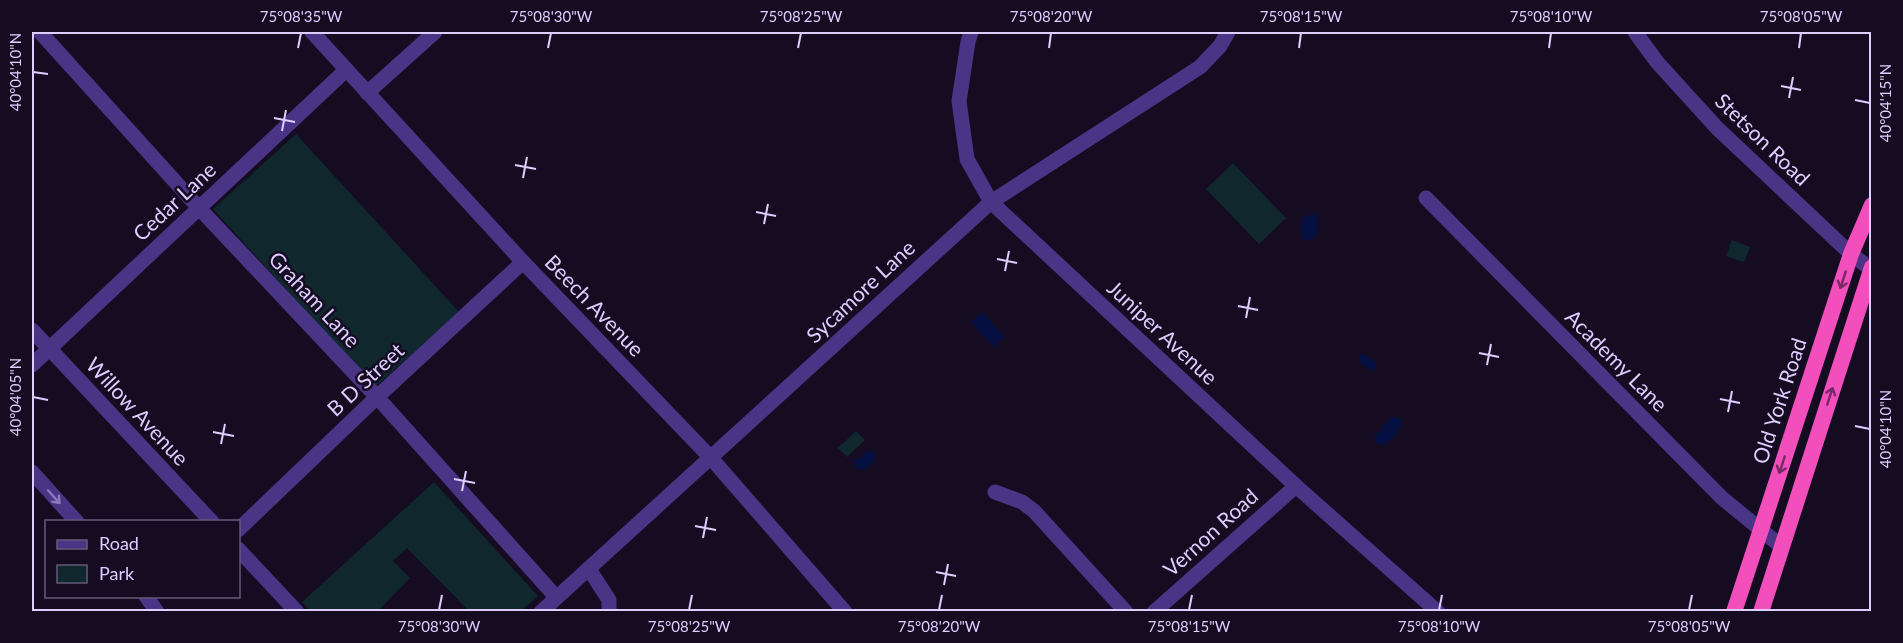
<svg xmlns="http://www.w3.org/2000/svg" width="1903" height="643" viewBox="0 0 1903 643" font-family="Lato,sans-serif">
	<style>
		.green { fill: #0f272d }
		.water { fill: #060f41 }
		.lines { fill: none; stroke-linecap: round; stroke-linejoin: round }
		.minor { stroke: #493485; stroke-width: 15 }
		.trunk { stroke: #f24ebc; stroke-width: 16 }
		.oneway { stroke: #782a67 }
		.oneway2 { stroke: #8c79bc }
		.ticks { fill: none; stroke: #decdff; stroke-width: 2 }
		.labels { text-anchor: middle; stroke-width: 5; stroke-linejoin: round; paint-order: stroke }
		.street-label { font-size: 21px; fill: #decdff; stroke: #150c22 }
		.neatline { fill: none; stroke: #decdff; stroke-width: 2 }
		.ticks-label { font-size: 15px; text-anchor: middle; fill: #decdff }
	</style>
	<rect width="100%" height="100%" fill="#150c22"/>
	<g class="green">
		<polygon points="296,134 459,312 375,387 213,209"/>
		<polygon points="1233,163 1286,218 1259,244 1206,189"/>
		<polygon points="1732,240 1750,247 1744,262 1726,256"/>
		<polygon points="856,431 865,440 847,457 838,448"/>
		<polygon points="434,482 538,596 521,611 469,611 407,548 393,561 410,578 378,611 310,611 302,602"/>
	</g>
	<g class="water">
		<polygon points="1314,213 1318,218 1316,235 1312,240 1305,240 1301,235 1302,218"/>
		<polygon points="982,312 1005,337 994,347 971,322"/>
		<polygon points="1364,354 1375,362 1376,368 1372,371 1359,362 1360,355"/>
		<polygon points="1391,417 1400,418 1402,424 1394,437 1384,445 1377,443 1374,438"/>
		<polygon points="870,450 874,453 875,460 864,470 856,468 853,460 855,458 859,459 867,451"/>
	</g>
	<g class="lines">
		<g class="minor">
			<polyline points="40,32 199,208 377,397 556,597"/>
			<polyline points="312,32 523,262 711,458 845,612"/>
			<polyline points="971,32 968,42 959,101 967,159 991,202 1296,486 1438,612"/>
			<polyline points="1635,32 1657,62 1717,128 1851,254 1871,269"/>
			<polyline points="367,93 435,32"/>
			<polyline points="1426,198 1722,498 1782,547"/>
			<polyline points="32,330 212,522"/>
			<polyline points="32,365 346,70"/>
			<polyline points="32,472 77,522"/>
			<polyline points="995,492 1022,502 1034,511 1126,612"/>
			<polyline points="238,530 377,397 523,262"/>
			<polyline points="238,549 297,612"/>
			<polyline points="589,569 609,600 609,612"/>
			<polyline points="146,596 157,612"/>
			<polyline points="541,612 991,202 1200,67 1220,46 1228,32"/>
			<polyline points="1154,612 1296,486"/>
		</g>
		<g class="trunk">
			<polyline points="1734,612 1851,254 1872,205"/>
			<polyline points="1761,612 1872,267"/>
		</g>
	</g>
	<defs><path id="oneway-shaft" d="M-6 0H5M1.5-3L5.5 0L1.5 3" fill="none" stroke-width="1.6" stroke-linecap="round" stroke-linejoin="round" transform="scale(1.5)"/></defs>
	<g class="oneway">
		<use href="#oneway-shaft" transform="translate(1843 280) rotate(108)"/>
		<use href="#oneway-shaft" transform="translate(1830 396) rotate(-72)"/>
		<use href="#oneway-shaft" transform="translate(1782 465) rotate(108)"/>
	</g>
	<use class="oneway2" href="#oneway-shaft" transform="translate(54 497) rotate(48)"/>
	<path class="ticks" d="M298,48L301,33M548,48L551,33M798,48L801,33M1049,48L1051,33M1299,48L1301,33M1549,48L1551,33M1799,48L1801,33M33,72L48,74M1781,86L1801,90M1789,98L1793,77M1855,100L1870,103M274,118L295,122M282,131L286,110M515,165L536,169M523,178L527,157M756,212L776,216M764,224L768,204M997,259L1017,263M1005,271L1009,251M1238,306L1258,310M1246,318L1250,297M1479,353L1499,357M1487,365L1491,344M33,397L48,400M1720,399L1740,403M1728,412L1732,391M1855,426L1870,429M213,432L234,436M221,444L225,424M454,479L475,483M462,491L466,471M695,526L716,530M703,538L707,517M936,572L956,576M944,585L948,564M439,610L442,595M689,610L692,595M939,610L942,595M1189,610L1192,595M1439,610L1442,595M1689,610L1692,595"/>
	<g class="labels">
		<g class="street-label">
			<text transform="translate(1762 140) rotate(44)" y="7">Stetson Road</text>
			<text transform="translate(175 202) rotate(-43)" y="7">Cedar Lane</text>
			<text transform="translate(861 292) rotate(-43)" y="7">Sycamore Lane</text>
			<text transform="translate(314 300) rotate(47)" y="7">Graham Lane</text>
			<text transform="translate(594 306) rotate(46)" y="7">Beech Avenue</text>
			<text transform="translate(1162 333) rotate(43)" y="7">Juniper Avenue</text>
			<text transform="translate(1616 361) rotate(45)" y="7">Academy Lane</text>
			<text transform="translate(366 380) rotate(-43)" y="7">B D Street</text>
			<text transform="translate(1780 401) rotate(-72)" y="7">Old York Road</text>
			<text transform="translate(137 412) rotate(47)" y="7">Willow Avenue</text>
			<text transform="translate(1211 533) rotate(-42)" y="7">Vernon Road</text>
		</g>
	</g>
	<rect width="1903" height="643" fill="none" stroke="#150c22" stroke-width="66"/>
	<rect x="45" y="520" width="195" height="78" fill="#150c22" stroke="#65597a" stroke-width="1.5"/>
	<rect x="57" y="540" width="30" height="9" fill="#493485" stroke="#65597a" stroke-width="1.5"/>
	<text x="99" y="550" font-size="18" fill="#decdff">Road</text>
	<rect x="57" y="565" width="30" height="18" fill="#0f272d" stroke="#65597a" stroke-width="1.5"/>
	<text x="99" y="580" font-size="18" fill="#decdff">Park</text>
	<rect x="33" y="33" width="1837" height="577" class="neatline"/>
	<g class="ticks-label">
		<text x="301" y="22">75°08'35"W</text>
		<text x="551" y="22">75°08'30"W</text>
		<text x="801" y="22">75°08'25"W</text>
		<text x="1051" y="22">75°08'20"W</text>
		<text x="1301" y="22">75°08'15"W</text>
		<text x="1551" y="22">75°08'10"W</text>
		<text x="1801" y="22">75°08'05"W</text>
		<text transform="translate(16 72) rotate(-90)" y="5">40°04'10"N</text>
		<text transform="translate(1886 103) rotate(-90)" y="5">40°04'15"N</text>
		<text transform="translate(16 397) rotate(-90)" y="5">40°04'05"N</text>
		<text transform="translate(1886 429) rotate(-90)" y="5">40°04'10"N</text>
		<text x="439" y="632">75°08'30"W</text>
		<text x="689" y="632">75°08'25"W</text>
		<text x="939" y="632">75°08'20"W</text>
		<text x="1189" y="632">75°08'15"W</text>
		<text x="1439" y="632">75°08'10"W</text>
		<text x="1689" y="632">75°08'05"W</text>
	</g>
</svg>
